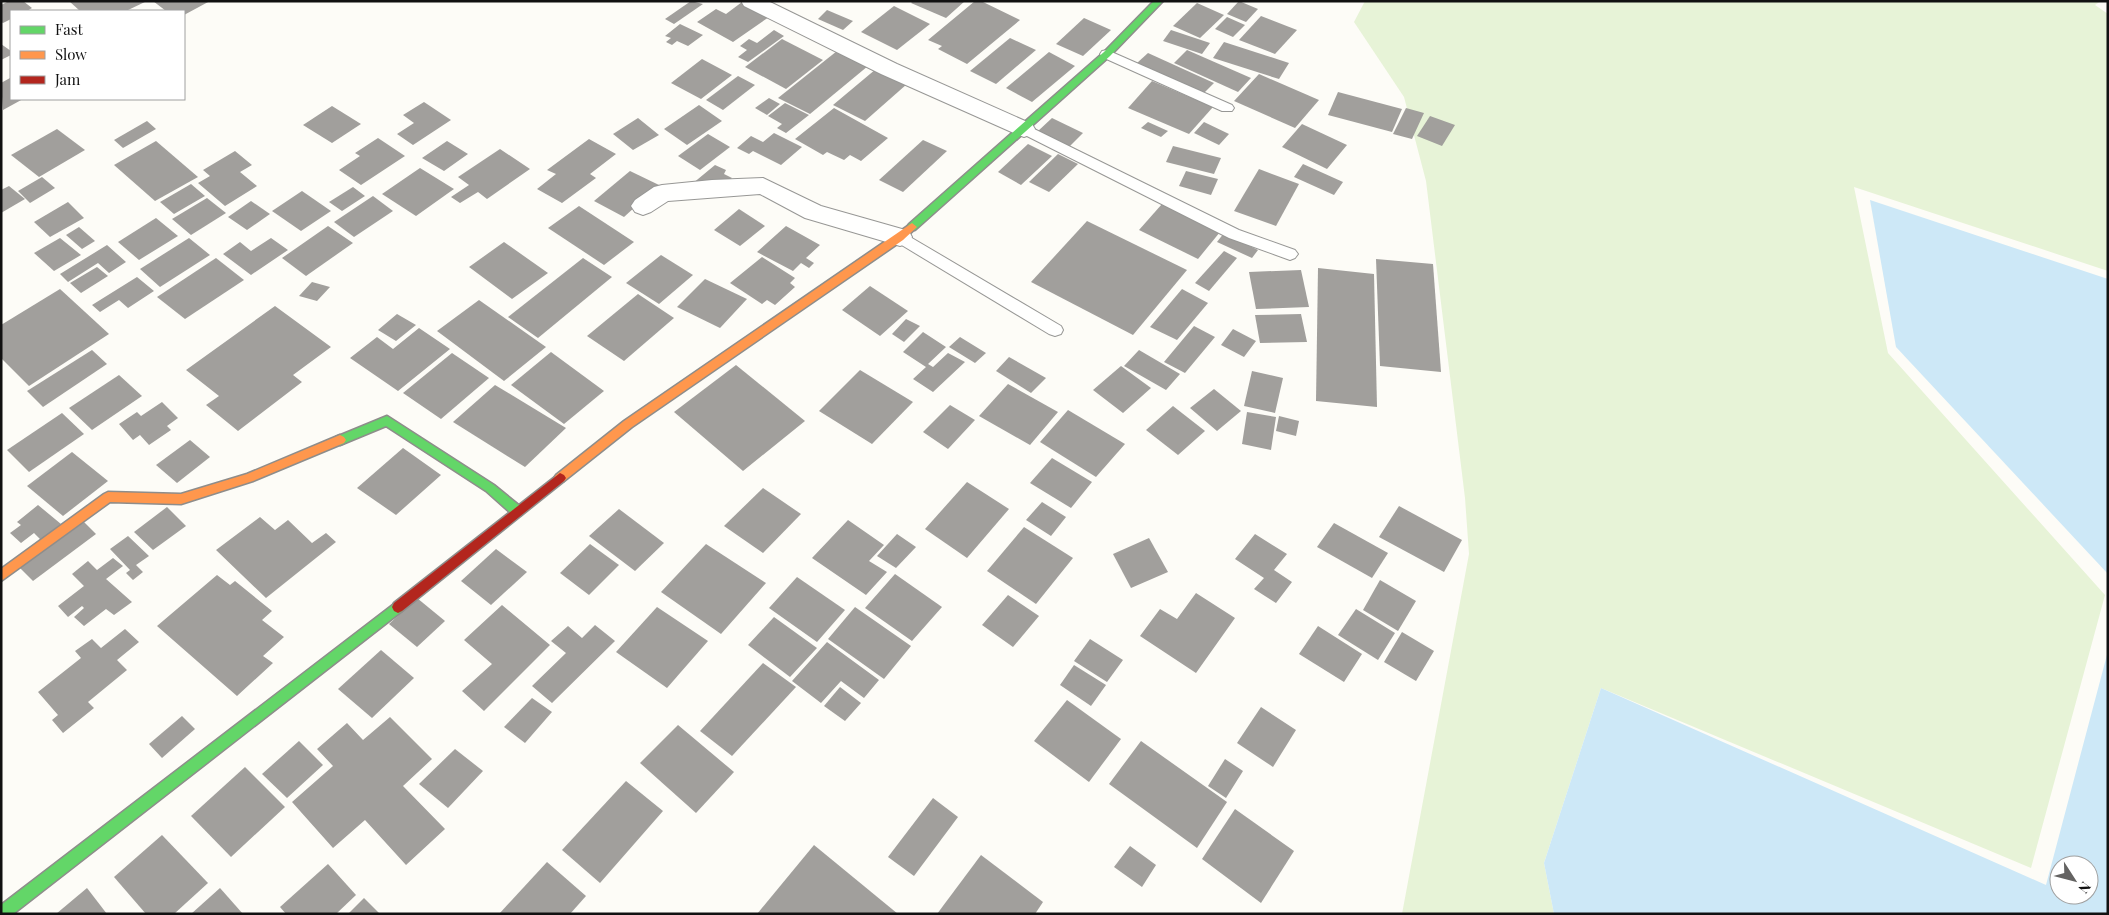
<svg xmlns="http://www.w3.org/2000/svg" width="2109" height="915" viewBox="0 0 2109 915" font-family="'Playfair Display',serif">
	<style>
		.green { fill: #e7f3d7 }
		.water { fill: #cde8f7; fill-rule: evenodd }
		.building { fill: #a19f9c }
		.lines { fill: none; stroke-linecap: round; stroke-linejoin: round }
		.lane-casing { stroke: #979795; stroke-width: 2 }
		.street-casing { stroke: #979795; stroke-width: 2 }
		.fast-casing { stroke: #8e8d8b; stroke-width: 3 }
		.slow-casing { stroke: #8e8d8b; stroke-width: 3 }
		.jam-casing { stroke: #8e8d8b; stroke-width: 3 }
		.lane { fill: #fffffe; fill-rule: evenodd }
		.street { fill: #fffffe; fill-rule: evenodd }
		.fast { fill: #63d668; fill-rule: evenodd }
		.slow { fill: #ff974d; fill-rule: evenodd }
		.jam { fill: #b3261e; fill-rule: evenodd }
	</style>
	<rect width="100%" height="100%" fill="#fdfcf7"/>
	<polygon class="green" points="1365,1 2101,1 2095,5 2108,14 2108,271 1854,187 1888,353 2105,595 2031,868 1601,688 1544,863 1554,914 1402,914 1469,554 1465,498 1426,181 1404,97 1354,22"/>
	<g class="water">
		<polygon points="1870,200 2108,279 2108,574 1896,347"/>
		<path d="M2108,651V914H1554L1544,863L1601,688L2046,885ZM2059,865H2089V895H2059Z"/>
	</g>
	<g class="building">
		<polygon points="9,1 23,1 32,8 27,11 11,11 11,19 3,23 1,22 1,5"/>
		<polygon points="69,1 147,1 126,11 80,11"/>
		<polygon points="153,1 210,1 184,15 184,11 166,11"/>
		<polygon points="691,1 703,4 674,24 665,19"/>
		<polygon points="913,1 965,1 946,18 911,3"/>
		<polygon points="975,1 981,1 1020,20 967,64 938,49 942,46 928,40"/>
		<polygon points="1239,1 1258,9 1246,22 1227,14"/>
		<polygon points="742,2 769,17 733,42 697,22 716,9 726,14"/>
		<polygon points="1197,3 1224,15 1200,38 1173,26"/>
		<polygon points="894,6 930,24 897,50 861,32"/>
		<polygon points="827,10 853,21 843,30 818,19"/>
		<polygon points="1261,16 1297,30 1275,54 1239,40"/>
		<polygon points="1227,17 1245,25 1233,37 1215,29"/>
		<polygon points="1084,18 1111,30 1083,56 1056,44"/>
		<polygon points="680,24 703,35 688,46 677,41 672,45 666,42 671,38 665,36"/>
		<polygon points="774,30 784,36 748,62 738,57 747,50 740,46 749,39 757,43"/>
		<polygon points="1171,30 1210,43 1202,54 1163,41"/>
		<polygon points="1010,38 1036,50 996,84 970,71"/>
		<polygon points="782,39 823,60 786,89 745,67"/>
		<polygon points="1224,42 1289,63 1279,79 1213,58"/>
		<polygon points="1,44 11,51 11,55 1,60"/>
		<polygon points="1187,50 1251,78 1238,92 1174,63"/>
		<polygon points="837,51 868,66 810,114 778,98"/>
		<polygon points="1049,52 1075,66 1032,102 1006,88"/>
		<polygon points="1148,53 1214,83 1203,94 1137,63"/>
		<polygon points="702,59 732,75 701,99 671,83"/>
		<polygon points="876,69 907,84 865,121 833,105"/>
		<polygon points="1259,74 1319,100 1295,128 1234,101"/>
		<polygon points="738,76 755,85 723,110 706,100"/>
		<polygon points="10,78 11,99 23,99 3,110 1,83"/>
		<polygon points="1152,81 1213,107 1189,134 1128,108"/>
		<polygon points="1338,92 1402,109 1392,132 1328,115"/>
		<polygon points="769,98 780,104 767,115 755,108"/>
		<polygon points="424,102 451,120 413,145 397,134 414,123 403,115"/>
		<polygon points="785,103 809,115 786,133 777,128 782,124 768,116"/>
		<polygon points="699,105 722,121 687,145 664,129"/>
		<polygon points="332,106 361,124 332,143 303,125"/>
		<polygon points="834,108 888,138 861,161 850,155 844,160 827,152 823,155 795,139"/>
		<polygon points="1406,108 1424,113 1412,139 1393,134"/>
		<polygon points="1430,116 1455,125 1442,146 1417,136"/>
		<polygon points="638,118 659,135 633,150 613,134"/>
		<polygon points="1052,118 1083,133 1068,148 1037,132"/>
		<polygon points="147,121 156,129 123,148 114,140"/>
		<polygon points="1148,122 1168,131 1161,137 1141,128"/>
		<polygon points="1204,122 1229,134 1219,145 1194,133"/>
		<polygon points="1302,124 1347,145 1327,169 1282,147"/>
		<polygon points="57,129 85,150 39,177 11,155"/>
		<polygon points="774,133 802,147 781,165 753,151 749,154 737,148 751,136 763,142"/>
		<polygon points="708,134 730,147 700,170 678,156"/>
		<polygon points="378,138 405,156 361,185 339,170 360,156 355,153"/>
		<polygon points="589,139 616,154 590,174 596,178 562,203 537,189 556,174 547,170"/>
		<polygon points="923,140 947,151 903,192 879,180"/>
		<polygon points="156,141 198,177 155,201 114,165"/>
		<polygon points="447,141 468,154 444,171 422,158"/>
		<polygon points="1028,144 1052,156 1021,185 998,172"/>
		<polygon points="1173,146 1221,158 1214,174 1166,162"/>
		<polygon points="500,149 530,169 487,199 478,192 460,203 451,197 469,185 458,177"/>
		<polygon points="235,151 252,165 240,172 257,186 225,206 198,183 210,176 203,170"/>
		<polygon points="1058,154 1078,164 1049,192 1029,182"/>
		<polygon points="1303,164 1343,182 1334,195 1294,177"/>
		<polygon points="715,165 726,170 724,174 732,178 724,184 692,184"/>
		<polygon points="420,168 454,189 416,216 382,194"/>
		<polygon points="1259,169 1299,184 1276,226 1234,211"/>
		<polygon points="630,171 659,185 624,217 594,201"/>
		<polygon points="1186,171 1218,179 1211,195 1179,186"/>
		<polygon points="42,177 55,188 30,203 18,191"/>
		<polygon points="191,184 205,196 174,214 160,202"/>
		<polygon points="9,186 25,199 1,213 1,190"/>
		<polygon points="353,187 365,196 342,211 329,202"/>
		<polygon points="302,191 331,211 301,231 272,211"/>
		<polygon points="373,196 393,211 354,237 334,222"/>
		<polygon points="207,198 226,213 191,235 172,219"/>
		<polygon points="251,201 270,214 247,230 228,217"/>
		<polygon points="68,202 84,218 50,237 34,222"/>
		<polygon points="1162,204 1220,232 1198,259 1139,230"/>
		<polygon points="579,206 634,242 604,265 548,228"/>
		<polygon points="739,209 765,226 740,246 714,230"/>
		<polygon points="156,218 178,236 139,260 118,242"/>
		<polygon points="1087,221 1187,270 1133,335 1031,282"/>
		<polygon points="328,226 353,243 306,276 282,258"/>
		<polygon points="786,226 820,245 806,258 814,263 809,268 801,263 793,271 757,252"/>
		<polygon points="79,227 95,241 82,249 66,235"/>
		<polygon points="1224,233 1258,250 1252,258 1217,242"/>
		<polygon points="60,238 81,255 54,271 34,253"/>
		<polygon points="189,238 210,255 160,287 140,269"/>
		<polygon points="271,238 288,250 251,275 223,254 240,242 251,251"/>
		<polygon points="504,242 548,273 512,299 469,267"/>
		<polygon points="107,245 126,262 109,273 98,263 68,282 60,274"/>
		<polygon points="1224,251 1237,258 1209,291 1195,283"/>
		<polygon points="661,255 693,275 659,304 626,283"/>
		<polygon points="762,257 795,278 790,283 795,287 775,305 767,300 762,304 730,283"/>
		<polygon points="216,258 244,280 185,319 157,297"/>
		<polygon points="583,258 612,277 538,338 508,317"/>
		<polygon points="1376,259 1433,264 1441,372 1380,366"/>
		<polygon points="97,267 108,276 81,293 70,283"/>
		<polygon points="1318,268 1374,274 1377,407 1316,401"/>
		<polygon points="1301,270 1309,307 1256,309 1249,272"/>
		<polygon points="137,277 154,291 128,308 119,300 100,312 92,305"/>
		<polygon points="705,279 747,299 720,328 677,307"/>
		<polygon points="312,282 330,287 317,301 299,296"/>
		<polygon points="870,286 908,311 880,336 842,310"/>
		<polygon points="60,289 109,334 29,386 1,358 1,325"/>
		<polygon points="1182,289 1208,303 1177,340 1150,327"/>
		<polygon points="638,294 674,318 624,361 587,336"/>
		<polygon points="479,300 546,347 504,381 437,331"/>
		<polygon points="275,306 331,347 293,375 302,382 238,431 206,405 219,396 186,370"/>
		<polygon points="397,314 416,325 396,341 378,330"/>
		<polygon points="1301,314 1307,342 1260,343 1255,315"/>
		<polygon points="906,319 920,326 904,342 892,334"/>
		<polygon points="1194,326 1215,337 1185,373 1164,362"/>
		<polygon points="419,328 450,349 398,391 350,358 377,337 393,349"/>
		<polygon points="1233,329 1256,341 1244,357 1221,345"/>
		<polygon points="923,332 946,347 928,364 933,367 948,353 965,362 933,392 913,379 926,367 903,352"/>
		<polygon points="960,337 986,353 975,363 949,347"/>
		<polygon points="92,350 107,364 43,407 27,391"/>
		<polygon points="1139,350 1180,374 1166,390 1124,366"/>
		<polygon points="551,352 604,391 564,424 511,385"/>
		<polygon points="452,353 489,378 441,419 403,393"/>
		<polygon points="1009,357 1046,378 1031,393 996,371"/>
		<polygon points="736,365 805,421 743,471 674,412"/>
		<polygon points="1121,366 1151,388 1123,413 1093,390"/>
		<polygon points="860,370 913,402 872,444 819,411"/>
		<polygon points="1252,371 1283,378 1275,413 1244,406"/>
		<polygon points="119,375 142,396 92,430 69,408"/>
		<polygon points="1008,384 1058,412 1030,445 979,416"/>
		<polygon points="495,385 566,428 525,467 453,422"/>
		<polygon points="1214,389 1241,411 1217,431 1190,408"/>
		<polygon points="162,402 178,418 167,426 171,430 149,445 140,435 133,440 119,424 137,412 141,416"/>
		<polygon points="950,405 975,420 948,449 923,432"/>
		<polygon points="1173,406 1205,431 1178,455 1146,430"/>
		<polygon points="1068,410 1125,444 1096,477 1040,442"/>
		<polygon points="1247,412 1276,417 1271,450 1242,444"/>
		<polygon points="62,413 84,434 29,472 7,450"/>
		<polygon points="1279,416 1299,421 1296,436 1276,431"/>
		<polygon points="190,440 210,457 177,483 156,465"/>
		<polygon points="403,448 441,475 396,515 357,488"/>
		<polygon points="72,452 108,481 63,516 27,486"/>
		<polygon points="1052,458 1092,482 1071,508 1030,483"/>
		<polygon points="967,482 1009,509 967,558 925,529"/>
		<polygon points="763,488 801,514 763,553 724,526"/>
		<polygon points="1042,502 1066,517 1051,536 1026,520"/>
		<polygon points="38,505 61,524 41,540 34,533 21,543 10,533 21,525 17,522"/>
		<polygon points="1399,506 1462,540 1444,572 1379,537"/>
		<polygon points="167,507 186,526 153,550 134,532"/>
		<polygon points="619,509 664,543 635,571 589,536"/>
		<polygon points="260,517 275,530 288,520 312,543 326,533 336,542 266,598 216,550"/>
		<polygon points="848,520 884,545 869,561 887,572 866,595 812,558"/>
		<polygon points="84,522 96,534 33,581 20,568"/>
		<polygon points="1334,523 1388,553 1372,578 1317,547"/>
		<polygon points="1024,527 1073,558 1036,604 987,571"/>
		<polygon points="897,534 916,547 896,568 877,556"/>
		<polygon points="1255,534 1287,554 1274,570 1292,582 1276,603 1254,589 1264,578 1235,559"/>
		<polygon points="128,536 149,556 136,565 143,572 133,580 126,573 130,570 110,549"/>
		<polygon points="1149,538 1168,572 1131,588 1113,554"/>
		<polygon points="590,544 619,565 589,595 560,573"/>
		<polygon points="706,544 766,583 721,634 661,592"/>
		<polygon points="496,549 527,572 491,605 461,581"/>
		<polygon points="113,558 123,566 106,579 132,602 114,615 106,609 84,626 74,617 84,608 82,606 68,617 58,606 84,586 72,574 88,561 97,570"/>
		<polygon points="895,574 942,607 912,641 865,608"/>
		<polygon points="217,575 230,585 235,581 272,611 262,620 284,637 263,656 273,663 237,696 157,626"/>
		<polygon points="797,577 845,610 817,642 769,608"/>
		<polygon points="1380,580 1416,601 1398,631 1363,610"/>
		<polygon points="1196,593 1235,618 1196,673 1140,636 1160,609 1177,619"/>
		<polygon points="1008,595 1039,616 1013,647 982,625"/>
		<polygon points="417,598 445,621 417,647 389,624"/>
		<polygon points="502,605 550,645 484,711 462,691 492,664 464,640"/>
		<polygon points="657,607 708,641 667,688 616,652"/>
		<polygon points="855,607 911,646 884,679 828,639"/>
		<polygon points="1356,609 1395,633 1378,660 1338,635"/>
		<polygon points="774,617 817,648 790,677 748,645"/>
		<polygon points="595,625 615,641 552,703 532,686 566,653 551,641 568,626 582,638"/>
		<polygon points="1318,626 1362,654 1344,682 1299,654"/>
		<polygon points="125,629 139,642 117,660 127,670 88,702 94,708 63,733 52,720 58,715 38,692 81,658 75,651 92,639 101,648"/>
		<polygon points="1402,632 1434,651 1416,681 1384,662"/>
		<polygon points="1090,639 1123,660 1107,682 1074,661"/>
		<polygon points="827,642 879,680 864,698 841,681 821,703 792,681"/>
		<polygon points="381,650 414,678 372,718 338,689"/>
		<polygon points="763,663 796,687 732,756 700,731"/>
		<polygon points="1074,665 1106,685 1091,706 1060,685"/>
		<polygon points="840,687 861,703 845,721 824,706"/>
		<polygon points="532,698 552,712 525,743 504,727"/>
		<polygon points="1067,700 1121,739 1089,782 1034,741"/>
		<polygon points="1261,707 1296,730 1273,767 1237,743"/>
		<polygon points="182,716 195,729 162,758 149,744"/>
		<polygon points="390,717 432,759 403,786 445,829 406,865 365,820 333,848 292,802 333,766 317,749 347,723 363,740"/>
		<polygon points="678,725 734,772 696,813 640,763"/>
		<polygon points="299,741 323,765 287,798 262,774"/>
		<polygon points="1141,741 1227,802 1197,848 1109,784"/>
		<polygon points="455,749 483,771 448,808 419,784"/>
		<polygon points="1225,759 1243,771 1226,798 1208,786"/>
		<polygon points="245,767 285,807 231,857 191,816"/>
		<polygon points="626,781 663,811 600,883 562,850"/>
		<polygon points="933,798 958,817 914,876 888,857"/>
		<polygon points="1235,809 1294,851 1261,903 1202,859"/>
		<polygon points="162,835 208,883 174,914 146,914 114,877"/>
		<polygon points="814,845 898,914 757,914"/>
		<polygon points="1130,846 1156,865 1142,887 1114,867"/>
		<polygon points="981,855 1043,902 1035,914 937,914"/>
		<polygon points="547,862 586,896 570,914 499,914"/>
		<polygon points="328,864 356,895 336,914 286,914 280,907"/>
		<polygon points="87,888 107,914 56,914"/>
		<polygon points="220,888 243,914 191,914"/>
		<polygon points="364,898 380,914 348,914"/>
	</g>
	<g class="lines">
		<defs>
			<g id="lane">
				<polygon points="1107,50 1232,105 1234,108 1232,111 1222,111 1102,57 1100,54 1102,51"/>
				<polygon points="1024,124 1239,230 1295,250 1298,254 1295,258 1290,260 1229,238 1019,132 1017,129 1019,126"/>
				<polygon points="900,231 1061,326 1063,330 1061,334 1055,336 1049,334 895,241 892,237 895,233"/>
			</g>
			<g id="street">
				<polygon points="741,1 768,1 897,64 1032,124 1035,129 1032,134 1024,137 1016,134 881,74 744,6"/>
				<polygon points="763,178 821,206 909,231 912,237 909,243 900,246 805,218 760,194 668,201 651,212 643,215 635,212 631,206 635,200 654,187 662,185 712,180"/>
			</g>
			<g id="fast">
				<polygon points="1154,1 1163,1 1110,56 915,230 909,230 907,227 909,224 1104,52"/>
				<polygon points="387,416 494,485 521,507 523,511 521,515 517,516 513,515 486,491 386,426 340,445 336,443 334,440 336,437"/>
				<polygon points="398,601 402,603 404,607 402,611 13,914 1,914 1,905"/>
			</g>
			<g id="slow">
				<polygon points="912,223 917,227 903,240 632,427 564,481 560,483 556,481 554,478 556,475 624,421"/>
				<polygon points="340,435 344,437 346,440 344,443 253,481 181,504 110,502 1,581 1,569 104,494 108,492 181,494 247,474"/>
			</g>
			<polygon id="jam" points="560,473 564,475 566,478 564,481 402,611 398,613 394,611 392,607 394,603"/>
		</defs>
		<use href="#lane" class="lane-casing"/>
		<use href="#street" class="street-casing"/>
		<use href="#fast" class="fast-casing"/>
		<use href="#slow" class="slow-casing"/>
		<use href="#jam" class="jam-casing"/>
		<use href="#lane" class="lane"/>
		<use href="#street" class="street"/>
		<use href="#fast" class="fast"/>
		<use href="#slow" class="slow"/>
		<use href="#jam" class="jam"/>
	</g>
	<rect width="2109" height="915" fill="none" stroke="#111111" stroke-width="5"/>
	<rect x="10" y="10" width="175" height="90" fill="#ffffff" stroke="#a0a0a0"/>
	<rect x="20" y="26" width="25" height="8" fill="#63d668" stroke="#a0a0a0"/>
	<text x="55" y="35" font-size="15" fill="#111111">Fast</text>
	<rect x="20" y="51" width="25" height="8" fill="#ff974d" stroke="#a0a0a0"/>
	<text x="55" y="60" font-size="15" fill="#111111">Slow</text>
	<rect x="20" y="76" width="25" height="8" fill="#b3261e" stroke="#a0a0a0"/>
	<text x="55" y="85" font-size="15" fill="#111111">Jam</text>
	<g transform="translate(2074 880) rotate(126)"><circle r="24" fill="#ffffff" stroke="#a0a0a0"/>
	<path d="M0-4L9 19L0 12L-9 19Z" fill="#646362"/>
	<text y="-8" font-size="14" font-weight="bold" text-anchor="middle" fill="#111111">N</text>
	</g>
</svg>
